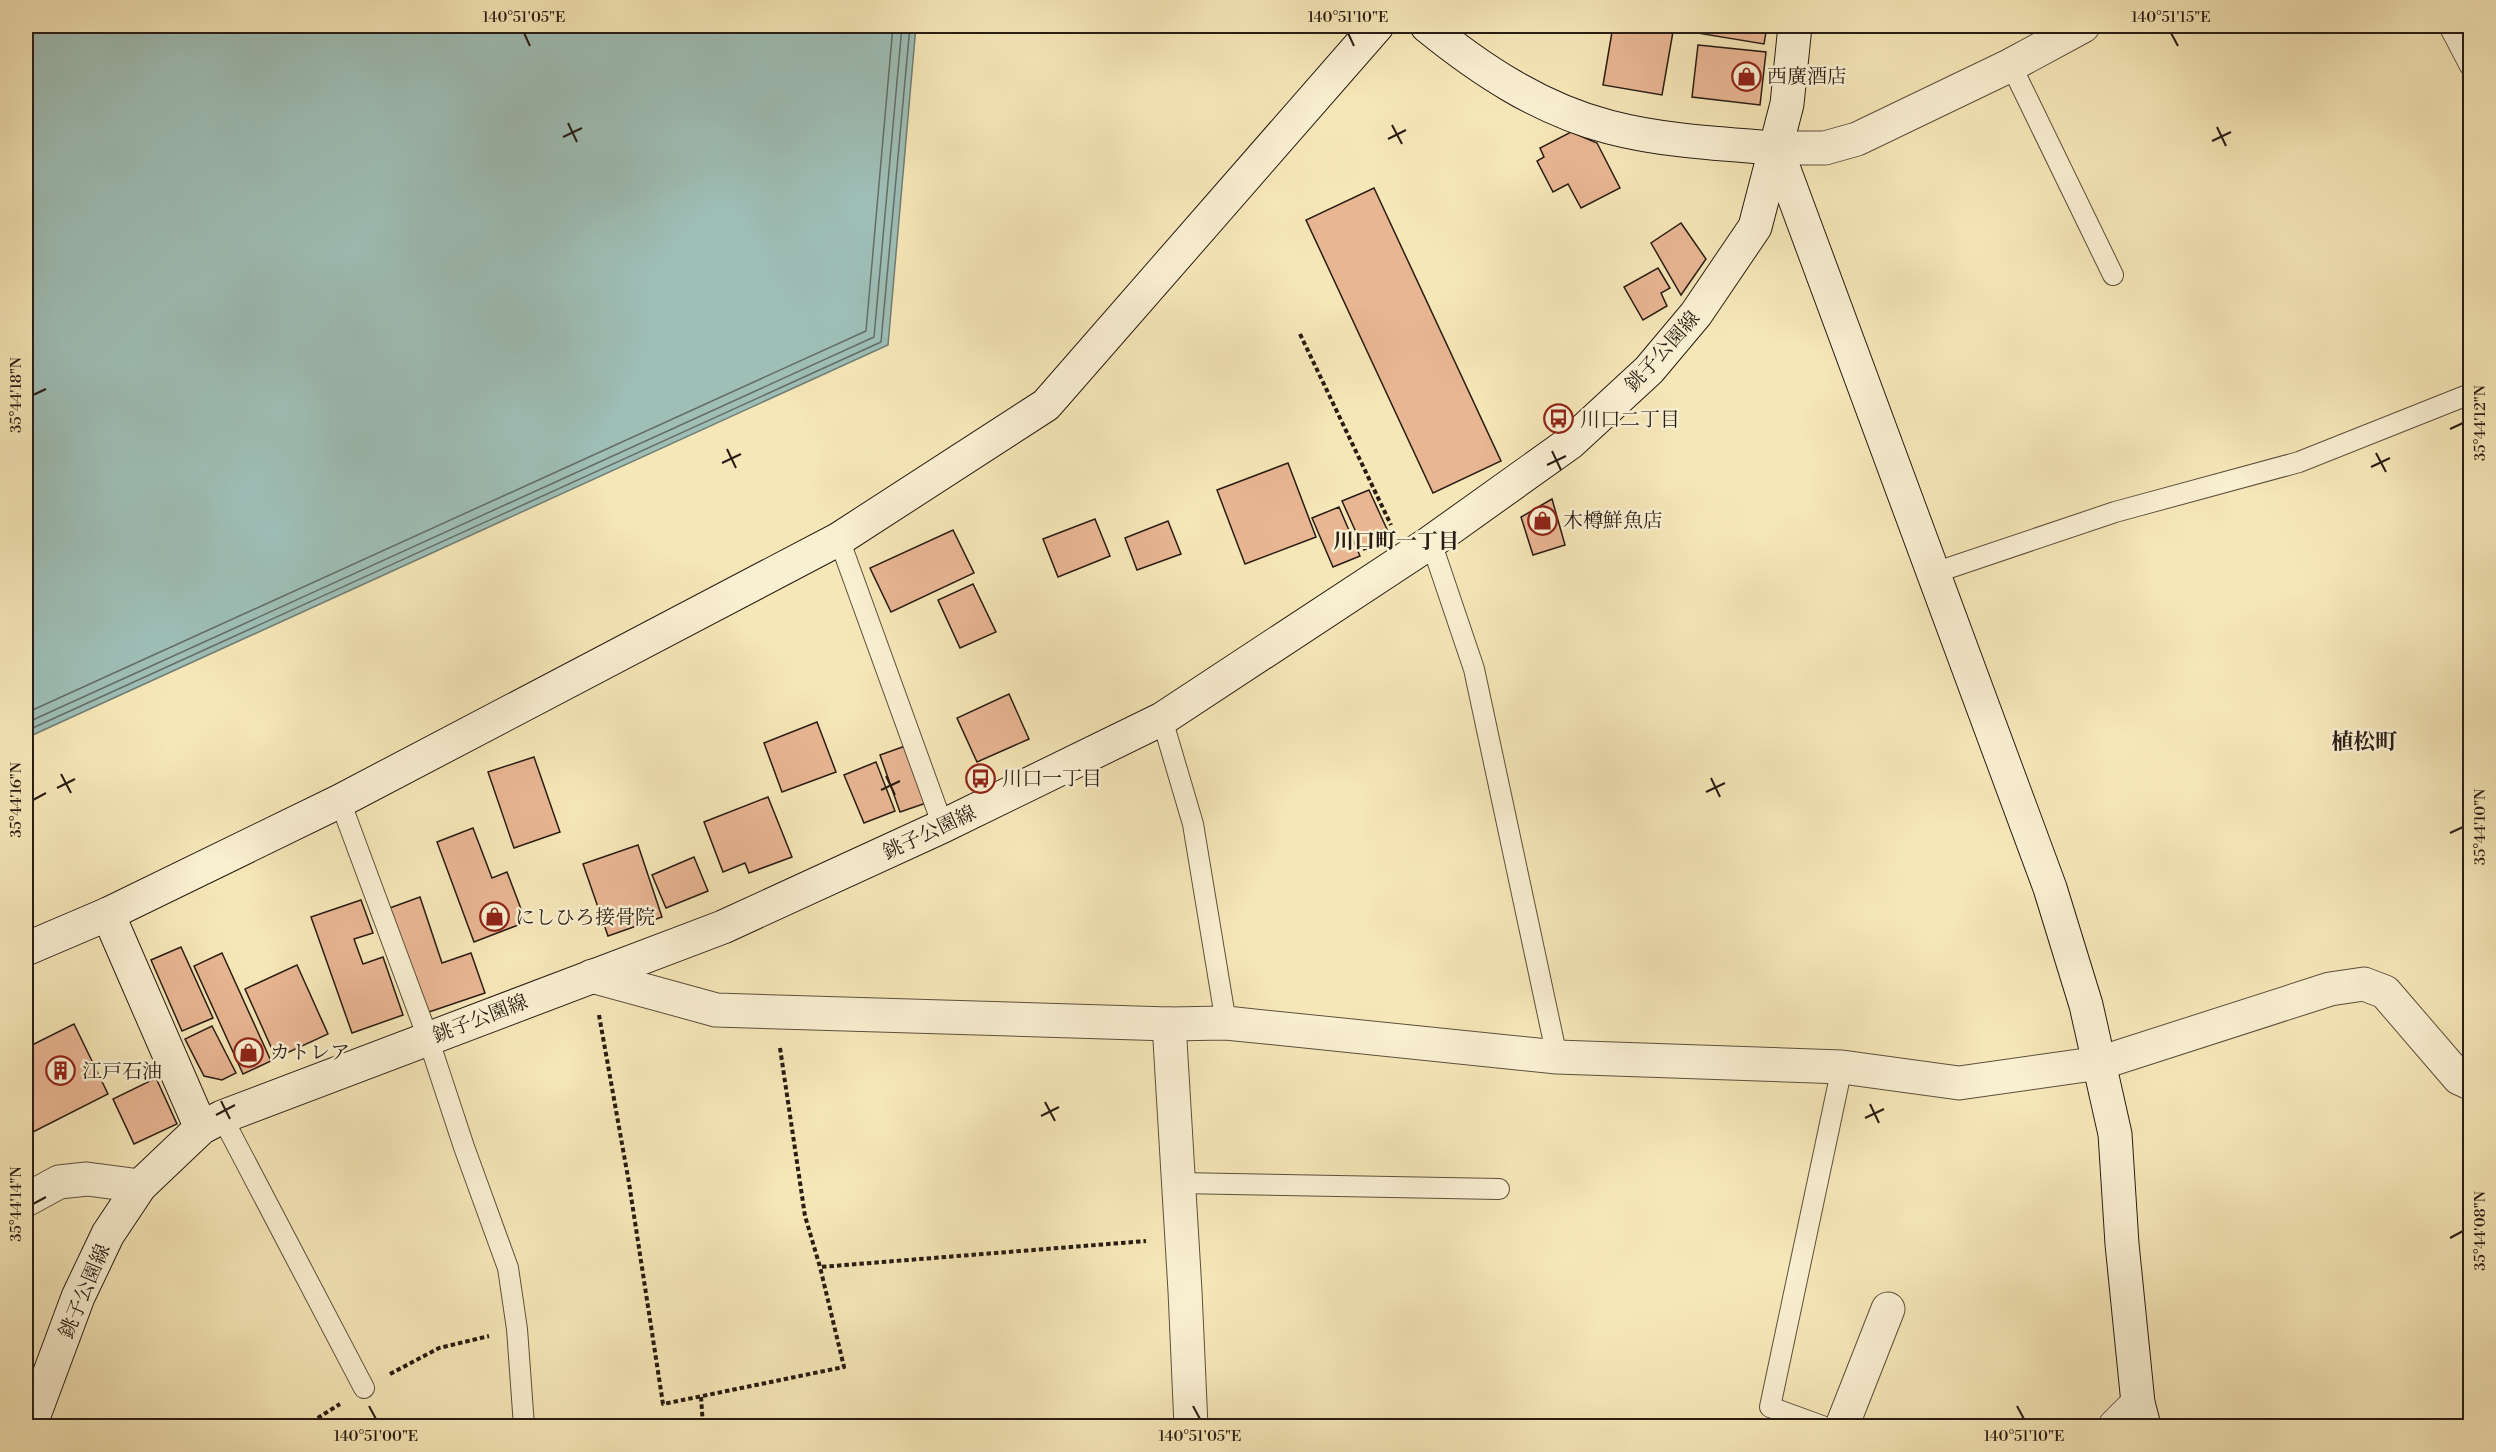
<svg xmlns="http://www.w3.org/2000/svg" width="2496" height="1452" viewBox="0 0 2496 1452" font-family="'Libre Bodoni','Noto Serif JP',serif">
	<style>
		.water { fill: #9ebeb6; stroke: #6f7d75; stroke-width: 1.5 }
		.lines { fill: none; stroke-linecap: round; stroke-linejoin: round }
		.shore { stroke: #636d65; stroke-width: 1.5 }
		.building { fill: #e9b693; stroke: #281c14; stroke-width: 1.5 }
		.lane-casing { stroke: #5c4f3d; stroke-width: 22 }
		.street-casing { stroke: #5c4f3d; stroke-width: 35 }
		.secondary-casing { stroke: #281c14; stroke-width: 35 }
		.path { stroke: #281c14; stroke-width: 4; stroke-dasharray: 4.5 3; stroke-linecap: butt }
		.lane { stroke: #f9efd1; stroke-width: 20 }
		.street { stroke: #f9efd1; stroke-width: 33 }
		.secondary { stroke: #f9efd1; stroke-width: 33 }
		.ticks { fill: none; stroke: #281c14; stroke-width: 2 }
		.labels { text-anchor: middle; stroke-width: 5; stroke-linejoin: round; paint-order: stroke }
		.poi-label { font-size: 20px; fill: #281c14; stroke: #f9efd1; text-anchor: start }
		.street-label { font-size: 20px; fill: #281c14; stroke: #f9efd1 }
		.neighbourhood-label { font-size: 21px; font-weight: bold; fill: #281c14; stroke: #f9efd1 }
		.quarter-label { font-size: 22px; font-weight: bold; fill: #281c14; stroke: #f9efd1 }
		.neatline { fill: none; stroke: #281c14; stroke-width: 2 }
		.ticks-label { font-size: 15px; text-anchor: middle; fill: #281c14 }
	</style>
	<rect width="100%" height="100%" fill="#f6e7b8"/>
	<filter id="stains"><feTurbulence type="fractalNoise" baseFrequency=".00333" numOctaves="4"/><feColorMatrix values="0 0 0 0 .2 0 0 0 0 .09 0 0 0 0 .02 0 0 0 .5 -.17"/></filter>
	<radialGradient id="worn" r=".72"><stop offset=".6" stop-color="#630" stop-opacity="0"/><stop offset="1" stop-color="#630" stop-opacity=".3"/></radialGradient>
	<polygon class="water" points="26,26 916,26 888,345 26,738"/>
	<g class="lines">
		<g class="shore">
			<polyline points="26,713 866,331 893,26"/>
			<polyline points="26,723 874,337 902,26"/>
			<polyline points="26,731 881,342 910,26"/>
		</g>
	</g>
	<g class="building">
		<polygon points="1613,26 1674,26 1662,95 1603,85"/>
		<polygon points="1692,26 1767,26 1764,44 1691,32"/>
		<polygon points="1698,45 1766,52 1760,105 1692,97"/>
		<polygon points="1571,132 1597,143 1620,188 1581,208 1568,184 1553,192 1537,161 1544,157 1540,148"/>
		<polygon points="1374,188 1501,461 1433,493 1306,220"/>
		<polygon points="1681,223 1706,259 1681,295 1651,243"/>
		<polygon points="1658,268 1670,288 1661,293 1667,306 1643,320 1624,287"/>
		<polygon points="1288,463 1316,537 1245,564 1217,490"/>
		<polygon points="1369,490 1391,538 1364,550 1342,501"/>
		<polygon points="1552,499 1565,545 1533,555 1521,517"/>
		<polygon points="1339,507 1360,556 1333,567 1312,518"/>
		<polygon points="1095,519 1110,556 1058,577 1043,539"/>
		<polygon points="1168,521 1181,554 1137,570 1125,538"/>
		<polygon points="953,530 974,573 891,612 870,568"/>
		<polygon points="973,584 996,632 960,648 938,600"/>
		<polygon points="1009,694 1029,739 977,762 957,718"/>
		<polygon points="817,722 836,772 782,792 764,743"/>
		<polygon points="908,745 929,802 900,812 880,755"/>
		<polygon points="534,757 560,832 514,848 488,772"/>
		<polygon points="876,762 895,811 864,823 844,775"/>
		<polygon points="768,797 792,857 749,873 745,863 723,872 704,822"/>
		<polygon points="473,828 492,878 507,872 526,922 474,942 437,842"/>
		<polygon points="638,845 662,917 608,936 583,864"/>
		<polygon points="694,857 708,891 666,908 652,875"/>
		<polygon points="420,897 442,963 471,953 485,993 423,1014 387,909"/>
		<polygon points="361,900 373,933 354,939 363,964 383,957 403,1015 352,1033 311,917"/>
		<polygon points="181,947 213,1018 182,1031 151,960"/>
		<polygon points="222,953 271,1061 243,1074 194,966"/>
		<polygon points="297,965 328,1034 276,1058 245,989"/>
		<polygon points="74,1024 108,1094 27,1135 26,1048"/>
		<polygon points="212,1026 236,1073 222,1080 204,1076 185,1039"/>
		<polygon points="156,1078 177,1124 134,1144 113,1099"/>
	</g>
	<g class="lines">
		<defs>
			<g id="lane">
				<polyline points="2449,26 2470,66"/>
				<polyline points="2011,65 2113,275"/>
				<polyline points="839,539 943,826"/>
				<polyline points="1431,542 1474,669 1557,1057"/>
				<polyline points="1934,573 2115,512 2299,462 2470,394"/>
				<polyline points="1162,719 1193,824 1226,1023"/>
				<polyline points="340,801 428,1038 464,1147 508,1268 517,1329 524,1426"/>
				<polyline points="222,1117 364,1388"/>
				<polyline points="1179,1183 1499,1189"/>
				<polyline points="1822,1426 1770,1407 1842,1067"/>
			</g>
			<g id="street">
				<polyline points="1776,148 1825,148 1857,139 2011,65 2083,26"/>
				<polyline points="592,976 716,1010 1169,1024 1226,1023 1557,1057 1842,1067 1959,1083 2100,1063 2330,989 2364,984 2385,992 2459,1078 2470,1083"/>
				<polyline points="1169,1024 1185,1291 1191,1426"/>
				<polyline points="26,1200 59,1182 87,1179 140,1186"/>
				<polyline points="1842,1426 1888,1309"/>
				<polyline points="2115,1426 2138,1403"/>
			</g>
			<g id="secondary">
				<path d="M1427,26C1481,70 1540,109 1609,127C1662,141 1722,144 1776,148L2050,888L2086,1005L2115,1134L2122,1244L2138,1403L2144,1426"/>
				<polyline points="108,914 201,1128"/>
				<polyline points="26,949 108,914 340,801 839,539 1046,405 1377,26"/>
				<polyline points="30,1426 78,1297 108,1234 140,1186 201,1128 222,1117 723,927 943,826 1162,719 1431,542 1571,442 1649,370 1696,314 1755,227 1787,104 1795,26"/>
			</g>
		</defs>
		<use href="#lane" class="lane-casing"/>
		<use href="#street" class="street-casing"/>
		<use href="#secondary" class="secondary-casing"/>
		<g class="path">
			<polyline points="1300,334 1391,525"/>
			<polyline points="599,1015 629,1183 663,1404 844,1367 820,1267"/>
			<polyline points="780,1048 805,1216 820,1267 1146,1241"/>
			<polyline points="390,1374 439,1348 489,1336"/>
			<polyline points="701,1397 703,1426"/>
			<polyline points="305,1426 340,1404"/>
		</g>
		<use href="#lane" class="lane"/>
		<use href="#street" class="street"/>
		<use href="#secondary" class="secondary"/>
	</g>
	<path class="ticks" d="M524,33L530,46M1348,33L1354,46M2171,33L2178,46M568,123L577,142M1392,125L1402,144M2217,127L2226,146M563,137L582,128M1388,139L1406,130M2212,141L2231,132M33,395L46,389M2450,429L2463,423M727,449L736,468M1552,451L1561,470M2376,453L2386,472M722,463L741,454M1547,465L1566,456M2371,467L2390,458M61,774L71,793M886,776L895,795M1711,778L1720,797M57,788L75,779M881,790L900,781M1706,792L1725,783M33,800L46,793M2450,833L2463,827M221,1101L230,1119M1045,1102L1055,1121M1870,1104L1879,1123M216,1115L235,1105M1041,1116L1059,1107M1865,1118L1884,1109M33,1204L46,1197M2450,1238L2463,1231M369,1406L376,1419M1193,1406L1200,1419M2017,1406L2024,1419"/>
	<defs>
		<symbol id="shop-ring" viewBox="-11 -11 22 22"><circle r="9.5" fill="#f9efd1" stroke="#8f2418" stroke-width="1.5"/><path d="M-5-2.5h2.3a2.7 3.5 0 0 1 5.4 0H5L5.5 6h-11ZM-1.5-2.5h3a1.5 2.3 0 0 0-3 0Z" fill="#8f2418"/></symbol>
		<symbol id="bus-ring" viewBox="-11 -11 22 22"><circle r="9.5" fill="#f9efd1" stroke="#8f2418" stroke-width="1.5"/><path d="M-5-6H5V4H4V6H2V4H-2V6H-4V4H-5ZM-3.5-4V0h7V-4ZM-3.5 1.2v1.5H-2V1.2ZM2 1.2v1.5H3.5V1.2Z" fill="#8f2418"/></symbol>
		<symbol id="building-ring" viewBox="-11 -11 22 22"><circle r="9.5" fill="#f9efd1" stroke="#8f2418" stroke-width="1.5"/><path d="M-4-6H4V6H1V3H-1V6H-4ZM-2.5-4.3h1.7v1.8h-1.7ZM.8-4.3h1.7v1.8H.8ZM-2.5-1h1.7V.8h-1.7ZM.8-1h1.7V.8H.8Z" fill="#8f2418"/></symbol>
	</defs>
	<g fill-rule="evenodd">
		<use href="#shop-ring" x="1730" y="60" width="33" height="33"/>
		<use href="#bus-ring" x="1542" y="402" width="33" height="33"/>
		<use href="#shop-ring" x="1526" y="504" width="33" height="33"/>
		<use href="#bus-ring" x="964" y="762" width="33" height="33"/>
		<use href="#shop-ring" x="478" y="900" width="33" height="33"/>
		<use href="#shop-ring" x="232" y="1036" width="33" height="33"/>
		<use href="#building-ring" x="44" y="1054" width="33" height="33"/>
	</g>
	<g class="labels">
		<g class="poi-label">
			<text x="1767" y="83">西廣酒店</text>
			<text x="1580" y="426">川口二丁目</text>
			<text x="1563" y="527">木樽鮮魚店</text>
			<text x="1002" y="785">川口一丁目</text>
			<text x="515" y="924">にしひろ接骨院</text>
			<text x="270" y="1059">カトレア</text>
			<text x="82" y="1078">江戸石油</text>
		</g>
		<g class="street-label">
			<text transform="translate(1662 351) rotate(-48)" y="7">銚子公園線</text>
			<text transform="translate(929 832) rotate(-25)" y="7">銚子公園線</text>
			<text transform="translate(480 1018) rotate(-21)" y="7">銚子公園線</text>
			<text transform="translate(84 1291) rotate(-67)" y="7">銚子公園線</text>
		</g>
		<g class="neighbourhood-label">
			<text x="1396" y="548">川口町一丁目</text>
		</g>
		<g class="quarter-label">
			<text x="2364" y="749">植松町</text>
		</g>
	</g>
	<rect width="2496" height="1452" fill="none" stroke="#f6e7b8" stroke-width="66"/>
	<rect x="33" y="33" width="2430" height="1386" class="neatline"/>
	<g class="ticks-label">
		<text x="524" y="22">140°51'05"E</text>
		<text x="1348" y="22">140°51'10"E</text>
		<text x="2171" y="22">140°51'15"E</text>
		<text transform="translate(16 395) rotate(-90)" y="5">35°44'18"N</text>
		<text transform="translate(2480 423) rotate(-90)" y="5">35°44'12"N</text>
		<text transform="translate(16 800) rotate(-90)" y="5">35°44'16"N</text>
		<text transform="translate(2480 827) rotate(-90)" y="5">35°44'10"N</text>
		<text transform="translate(16 1204) rotate(-90)" y="5">35°44'14"N</text>
		<text transform="translate(2480 1231) rotate(-90)" y="5">35°44'08"N</text>
		<text x="376" y="1441">140°51'00"E</text>
		<text x="1200" y="1441">140°51'05"E</text>
		<text x="2024" y="1441">140°51'10"E</text>
	</g>
	<rect width="100%" height="100%" filter="url(#stains)"/>
	<rect width="100%" height="100%" fill="url(#worn)"/>
</svg>
